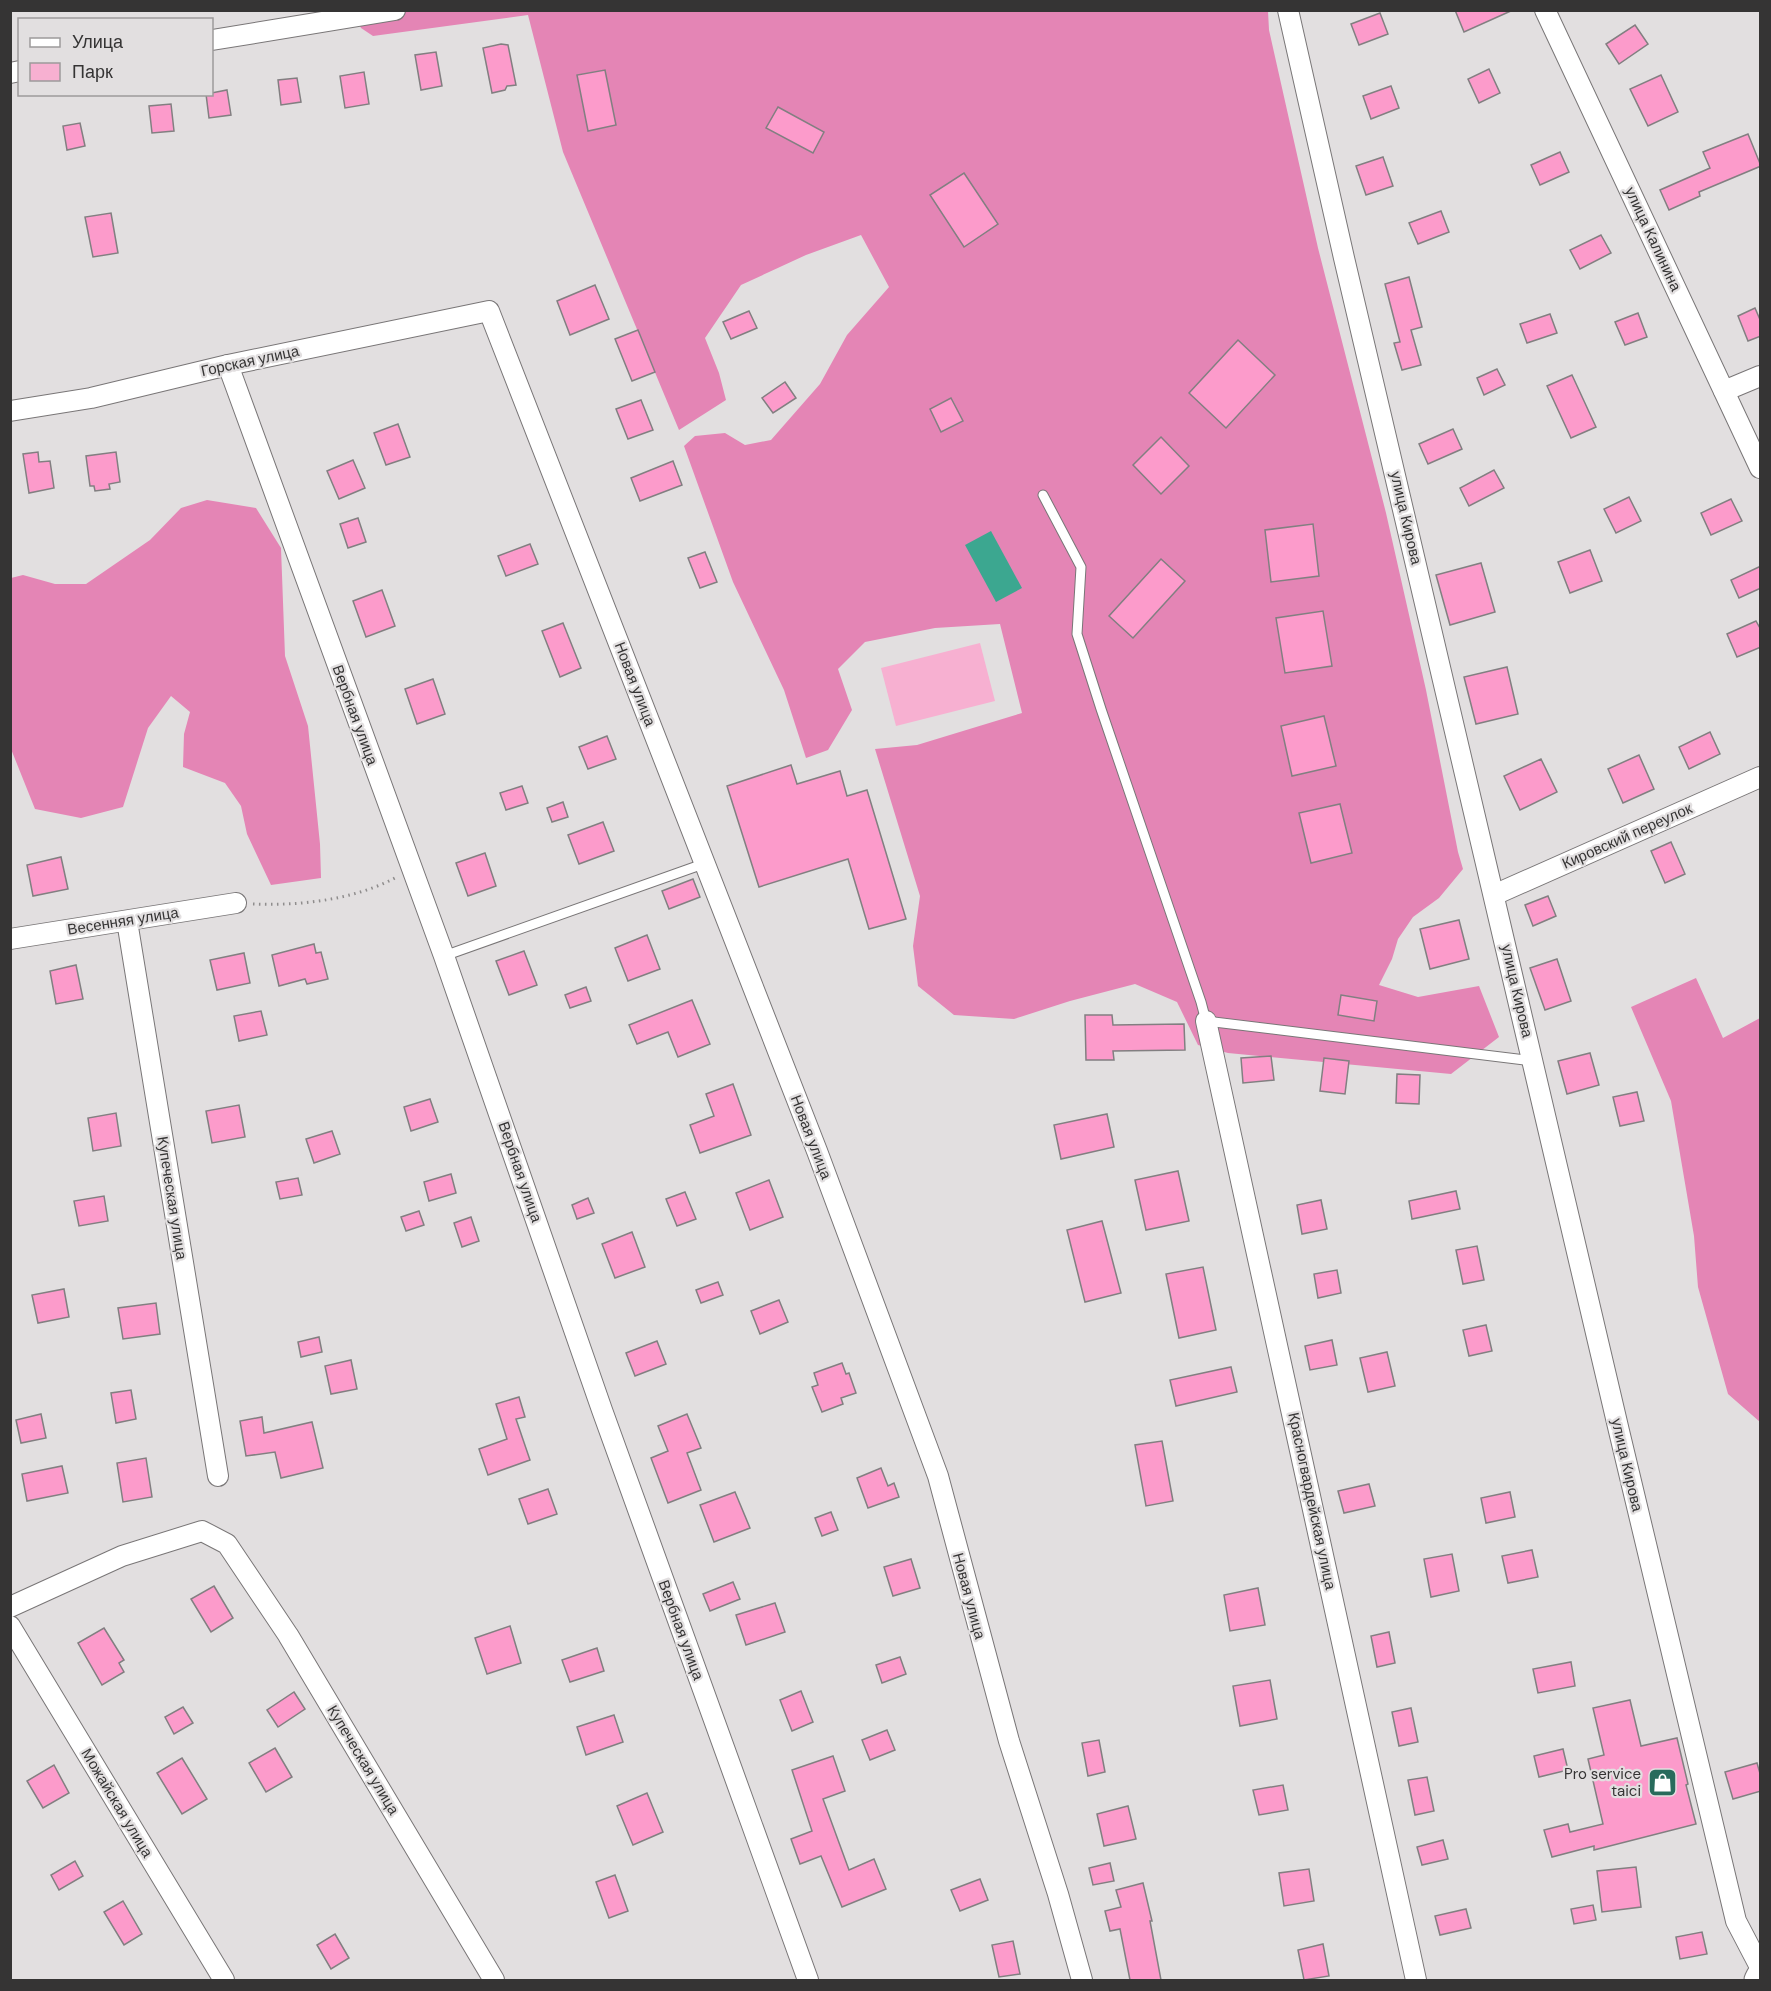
<svg xmlns="http://www.w3.org/2000/svg" width="1771" height="1991" viewBox="0 0 1771 1991" font-family="'DM Sans',sans-serif">
	<style>
		.green { fill: #f7b0d1 }
		.forest { fill: #e485b5 }
		.water { fill: #3ca790 }
		.building { fill: #fc9bcb; stroke: #827f81; stroke-width: 1.5 }
		.lines { fill: none; stroke-linecap: round; stroke-linejoin: round }
		.service-casing { stroke: #797677; stroke-width: 11 }
		.minor-casing { stroke: #797677; stroke-width: 22 }
		.secondary-casing { stroke: #797677; stroke-width: 29 }
		.path { stroke: #8f8d8d; stroke-width: 3; stroke-dasharray: 1.5 4.5; stroke-linecap: butt }
		.service { stroke: #fff; stroke-width: 9 }
		.minor { stroke: #fff; stroke-width: 20 }
		.secondary { stroke: #fff; stroke-width: 27 }
		.labels { text-anchor: middle; stroke-width: 4.5; stroke-linejoin: round; paint-order: stroke }
		.street-label { font-size: 15px; fill: #353434; stroke: #e2dfe0 }
		.poi-label { font-size: 15px; fill: #353434; stroke: #e2dfe0; text-anchor: end }
	</style>
	<rect width="100%" height="100%" fill="#e2dfe0"/>
	<polygon class="green" points="980,643 995,701 896,726 881,668"/>
	<g class="forest">
		<polygon points="353,11 1268,11 1269,30 1318,248 1386,513 1426,690 1458,852 1463,869 1439,898 1413,917 1398,939 1392,959 1379,985 1418,997 1479,986 1499,1037 1451,1074 1228,1053 1198,1045 1177,1002 1135,984 1070,1001 1014,1019 954,1015 918,986 913,946 920,896 875,749 917,745 1022,713 1000,624 935,628 865,642 838,669 852,710 828,750 806,758 784,690 733,582 684,446 695,436 725,433 745,445 771,440 820,384 847,335 889,287 861,235 806,255 741,285 705,338 719,373 726,400 679,430 563,152 528,15 373,36 361,28"/>
		<polygon points="207,500 256,508 281,548 285,656 308,726 320,844 321,878 271,885 247,834 241,806 225,783 183,767 184,734 190,712 171,696 148,728 123,807 81,818 35,809 11,749 11,578 23,575 55,584 86,584 150,540 181,508"/>
		<polygon points="1696,978 1723,1038 1760,1018 1760,1422 1728,1394 1698,1287 1694,1236 1671,1101 1631,1007"/>
	</g>
	<polygon class="water" points="991,531 1022,588 996,602 965,545"/>
	<g class="building">
		<polygon points="1455,10 1513,10 1464,32"/>
		<polygon points="1380,13 1388,34 1359,45 1351,24"/>
		<polygon points="1635,25 1648,44 1619,64 1606,44"/>
		<polygon points="501,44 508,45 516,85 507,86 505,90 492,93 483,48"/>
		<polygon points="436,52 442,86 421,90 415,55"/>
		<polygon points="1489,69 1500,93 1479,103 1468,79"/>
		<polygon points="605,70 616,125 588,131 577,75"/>
		<polygon points="364,72 369,104 345,108 340,76"/>
		<polygon points="1661,75 1678,112 1648,126 1630,89"/>
		<polygon points="297,78 301,102 281,105 278,80"/>
		<polygon points="1391,86 1399,108 1371,119 1363,96"/>
		<polygon points="227,90 231,115 209,118 206,94"/>
		<polygon points="171,104 174,131 152,133 149,106"/>
		<polygon points="778,107 824,132 813,153 766,128"/>
		<polygon points="80,123 85,146 67,150 63,126"/>
		<polygon points="1748,134 1761,166 1699,192 1700,196 1669,210 1660,190 1710,168 1703,152"/>
		<polygon points="1560,152 1569,172 1540,185 1531,165"/>
		<polygon points="1383,157 1393,186 1366,195 1356,166"/>
		<polygon points="964,173 998,224 964,247 930,195"/>
		<polygon points="1441,211 1449,232 1418,244 1409,223"/>
		<polygon points="111,213 118,253 93,257 85,217"/>
		<polygon points="1601,235 1611,253 1580,269 1570,250"/>
		<polygon points="1409,277 1422,327 1411,330 1421,365 1402,370 1394,343 1400,342 1385,284"/>
		<polygon points="595,285 609,319 570,335 557,301"/>
		<polygon points="1755,308 1761,322 1761,336 1748,341 1738,316"/>
		<polygon points="749,311 757,328 731,339 723,322"/>
		<polygon points="1638,313 1647,337 1625,345 1615,322"/>
		<polygon points="1550,314 1557,333 1527,343 1520,324"/>
		<polygon points="638,330 655,372 632,381 615,339"/>
		<polygon points="1238,340 1275,375 1226,428 1189,393"/>
		<polygon points="1497,369 1505,385 1484,395 1477,378"/>
		<polygon points="1572,375 1596,427 1571,438 1547,386"/>
		<polygon points="785,382 796,398 773,413 762,398"/>
		<polygon points="951,398 963,421 941,432 930,409"/>
		<polygon points="641,400 653,430 628,439 616,409"/>
		<polygon points="398,424 410,457 386,465 374,433"/>
		<polygon points="1453,429 1462,449 1428,464 1419,444"/>
		<polygon points="1161,437 1189,466 1161,494 1133,465"/>
		<polygon points="38,452 39,462 50,461 54,488 29,493 23,454"/>
		<polygon points="116,452 120,482 109,484 110,489 95,491 94,486 90,486 86,456"/>
		<polygon points="353,460 365,488 339,499 327,471"/>
		<polygon points="673,461 682,485 640,501 631,478"/>
		<polygon points="1494,470 1504,488 1469,506 1460,488"/>
		<polygon points="1629,497 1641,521 1616,533 1604,509"/>
		<polygon points="1731,499 1742,521 1711,535 1701,513"/>
		<polygon points="358,518 366,542 348,548 340,524"/>
		<polygon points="1313,524 1319,576 1271,582 1265,530"/>
		<polygon points="530,544 538,564 506,576 498,556"/>
		<polygon points="1590,550 1602,581 1570,593 1558,562"/>
		<polygon points="705,552 717,582 700,588 688,558"/>
		<polygon points="1161,559 1185,581 1133,638 1109,616"/>
		<polygon points="1481,563 1495,612 1450,625 1436,575"/>
		<polygon points="1761,566 1761,588 1739,598 1731,580"/>
		<polygon points="382,590 395,626 366,637 353,601"/>
		<polygon points="1323,611 1332,666 1285,673 1276,618"/>
		<polygon points="1756,621 1761,630 1761,647 1737,657 1727,634"/>
		<polygon points="563,623 581,668 560,677 542,631"/>
		<polygon points="1507,667 1518,714 1476,724 1464,677"/>
		<polygon points="433,679 445,714 417,724 405,689"/>
		<polygon points="1324,716 1336,766 1292,776 1281,726"/>
		<polygon points="1710,732 1720,754 1689,769 1679,747"/>
		<polygon points="607,736 616,759 588,769 579,747"/>
		<polygon points="1639,755 1654,789 1623,803 1608,769"/>
		<polygon points="1541,759 1557,792 1520,810 1504,776"/>
		<polygon points="791,765 797,784 840,771 847,796 867,790 906,919 869,929 848,859 759,887 727,786"/>
		<polygon points="522,786 528,803 506,810 500,793"/>
		<polygon points="563,802 568,817 552,822 547,808"/>
		<polygon points="1340,804 1352,853 1311,863 1299,813"/>
		<polygon points="603,822 614,851 579,864 568,835"/>
		<polygon points="1671,842 1685,874 1665,883 1651,851"/>
		<polygon points="485,853 496,886 468,896 456,863"/>
		<polygon points="61,857 68,889 33,896 27,865"/>
		<polygon points="693,879 700,897 669,909 662,891"/>
		<polygon points="1548,896 1556,916 1533,926 1525,905"/>
		<polygon points="1459,920 1469,959 1430,969 1420,929"/>
		<polygon points="647,935 660,969 628,981 615,948"/>
		<polygon points="314,944 316,953 321,952 328,979 307,984 305,979 279,986 272,955"/>
		<polygon points="524,951 537,985 509,995 496,961"/>
		<polygon points="244,953 250,983 217,990 210,960"/>
		<polygon points="1557,959 1571,1001 1545,1010 1530,968"/>
		<polygon points="76,965 83,999 56,1004 50,971"/>
		<polygon points="586,987 591,1001 570,1008 565,995"/>
		<polygon points="1341,995 1377,1001 1374,1021 1338,1015"/>
		<polygon points="692,1000 710,1044 678,1057 668,1032 637,1044 629,1025"/>
		<polygon points="261,1011 267,1035 239,1041 234,1016"/>
		<polygon points="1085,1015 1112,1015 1113,1025 1184,1024 1185,1050 1113,1051 1114,1060 1086,1060"/>
		<polygon points="1590,1053 1599,1085 1567,1094 1558,1061"/>
		<polygon points="1271,1056 1274,1080 1243,1083 1241,1058"/>
		<polygon points="1324,1058 1349,1061 1345,1094 1320,1091"/>
		<polygon points="1397,1074 1420,1075 1419,1104 1396,1103"/>
		<polygon points="733,1084 751,1135 700,1153 690,1125 714,1116 706,1094"/>
		<polygon points="1637,1092 1644,1121 1620,1126 1613,1097"/>
		<polygon points="430,1099 438,1122 411,1131 404,1107"/>
		<polygon points="239,1105 245,1137 212,1143 206,1111"/>
		<polygon points="116,1113 121,1146 93,1151 88,1118"/>
		<polygon points="1107,1114 1114,1147 1061,1159 1054,1125"/>
		<polygon points="332,1131 340,1154 314,1163 306,1139"/>
		<polygon points="1178,1171 1189,1221 1146,1230 1135,1180"/>
		<polygon points="451,1174 456,1193 429,1201 424,1182"/>
		<polygon points="298,1178 302,1195 280,1199 276,1182"/>
		<polygon points="769,1180 783,1217 750,1230 736,1193"/>
		<polygon points="1456,1191 1460,1209 1412,1219 1409,1201"/>
		<polygon points="685,1192 696,1219 677,1226 666,1199"/>
		<polygon points="104,1196 108,1221 79,1226 74,1201"/>
		<polygon points="588,1198 594,1213 577,1219 572,1205"/>
		<polygon points="1321,1200 1327,1229 1302,1234 1297,1205"/>
		<polygon points="419,1211 424,1225 406,1231 401,1217"/>
		<polygon points="471,1217 479,1241 462,1247 454,1223"/>
		<polygon points="1102,1221 1121,1293 1085,1302 1067,1230"/>
		<polygon points="632,1232 645,1267 615,1278 602,1244"/>
		<polygon points="1477,1246 1484,1280 1463,1284 1456,1250"/>
		<polygon points="1203,1267 1216,1330 1179,1338 1166,1274"/>
		<polygon points="1337,1270 1341,1293 1318,1298 1314,1274"/>
		<polygon points="718,1282 723,1295 701,1303 696,1290"/>
		<polygon points="64,1289 69,1317 38,1323 32,1295"/>
		<polygon points="779,1300 788,1322 760,1334 751,1311"/>
		<polygon points="156,1303 160,1334 123,1339 118,1308"/>
		<polygon points="1486,1325 1492,1351 1469,1356 1463,1330"/>
		<polygon points="319,1337 322,1352 301,1357 298,1342"/>
		<polygon points="1332,1340 1337,1365 1310,1370 1305,1346"/>
		<polygon points="657,1341 666,1364 635,1376 626,1353"/>
		<polygon points="1387,1352 1395,1386 1368,1392 1360,1358"/>
		<polygon points="351,1360 357,1389 331,1394 325,1366"/>
		<polygon points="842,1363 846,1374 849,1373 856,1393 841,1398 843,1404 822,1412 812,1387 818,1385 814,1373"/>
		<polygon points="1231,1367 1237,1392 1176,1406 1170,1380"/>
		<polygon points="131,1390 136,1419 116,1423 111,1393"/>
		<polygon points="519,1397 525,1417 516,1419 530,1460 488,1475 479,1449 507,1439 496,1404"/>
		<polygon points="41,1414 46,1438 21,1443 16,1420"/>
		<polygon points="687,1414 701,1448 687,1453 701,1490 668,1503 651,1458 668,1451 658,1426"/>
		<polygon points="262,1417 264,1433 312,1422 323,1468 281,1478 275,1452 246,1456 240,1421"/>
		<polygon points="1162,1441 1173,1501 1146,1506 1135,1445"/>
		<polygon points="146,1458 152,1497 123,1502 117,1463"/>
		<polygon points="62,1466 68,1493 27,1501 22,1474"/>
		<polygon points="881,1468 888,1486 894,1483 899,1497 868,1508 857,1478"/>
		<polygon points="1369,1484 1375,1506 1344,1513 1338,1491"/>
		<polygon points="548,1489 557,1514 528,1524 519,1499"/>
		<polygon points="735,1492 750,1528 714,1542 700,1505"/>
		<polygon points="1510,1492 1515,1517 1486,1523 1481,1498"/>
		<polygon points="831,1512 838,1530 822,1536 815,1518"/>
		<polygon points="1532,1550 1538,1577 1508,1583 1502,1556"/>
		<polygon points="1452,1554 1459,1591 1431,1597 1424,1559"/>
		<polygon points="911,1559 920,1588 893,1596 884,1567"/>
		<polygon points="733,1582 740,1599 710,1611 703,1594"/>
		<polygon points="214,1586 233,1618 211,1632 191,1599"/>
		<polygon points="1258,1588 1265,1625 1230,1631 1224,1595"/>
		<polygon points="775,1603 785,1632 746,1645 736,1615"/>
		<polygon points="510,1626 521,1663 487,1674 475,1638"/>
		<polygon points="104,1628 124,1660 119,1663 124,1672 102,1685 78,1643"/>
		<polygon points="1389,1632 1395,1663 1377,1667 1371,1636"/>
		<polygon points="597,1648 604,1671 570,1682 562,1660"/>
		<polygon points="900,1657 906,1674 882,1683 876,1665"/>
		<polygon points="1571,1662 1575,1686 1538,1693 1533,1669"/>
		<polygon points="1270,1680 1277,1719 1240,1726 1233,1686"/>
		<polygon points="801,1691 813,1722 792,1731 780,1700"/>
		<polygon points="294,1692 305,1709 278,1727 267,1710"/>
		<polygon points="1630,1700 1641,1746 1677,1738 1688,1784 1686,1785 1696,1824 1594,1850 1594,1846 1552,1857 1544,1830 1568,1824 1570,1832 1603,1824 1588,1759 1604,1755 1593,1708"/>
		<polygon points="183,1707 193,1723 174,1734 165,1717"/>
		<polygon points="1411,1708 1418,1742 1399,1746 1392,1712"/>
		<polygon points="614,1715 623,1742 586,1755 577,1727"/>
		<polygon points="887,1730 895,1750 870,1760 862,1740"/>
		<polygon points="1099,1740 1105,1772 1088,1776 1082,1743"/>
		<polygon points="275,1748 292,1777 266,1792 249,1763"/>
		<polygon points="1563,1749 1568,1770 1539,1777 1534,1756"/>
		<polygon points="833,1756 845,1791 823,1799 849,1870 874,1859 886,1889 842,1907 821,1856 800,1864 791,1839 812,1831 792,1770"/>
		<polygon points="182,1758 207,1799 182,1814 157,1773"/>
		<polygon points="1757,1763 1761,1777 1761,1791 1733,1799 1725,1772"/>
		<polygon points="54,1765 69,1793 43,1808 27,1781"/>
		<polygon points="1427,1777 1434,1811 1415,1815 1408,1780"/>
		<polygon points="1283,1785 1288,1810 1259,1815 1253,1790"/>
		<polygon points="647,1793 663,1832 633,1845 617,1806"/>
		<polygon points="1128,1806 1136,1839 1104,1846 1097,1814"/>
		<polygon points="1443,1840 1448,1859 1422,1865 1417,1847"/>
		<polygon points="75,1861 83,1876 59,1890 51,1875"/>
		<polygon points="1110,1863 1114,1881 1093,1885 1089,1868"/>
		<polygon points="1636,1867 1641,1907 1602,1912 1597,1871"/>
		<polygon points="1309,1869 1314,1901 1284,1906 1279,1873"/>
		<polygon points="615,1875 628,1911 609,1918 596,1882"/>
		<polygon points="980,1879 988,1900 960,1911 951,1890"/>
		<polygon points="1143,1883 1152,1921 1150,1921 1161,1980 1130,1980 1120,1929 1110,1931 1105,1911 1121,1907 1116,1890"/>
		<polygon points="123,1901 142,1934 124,1945 104,1912"/>
		<polygon points="1593,1905 1596,1920 1574,1924 1571,1909"/>
		<polygon points="1466,1909 1471,1928 1440,1935 1435,1916"/>
		<polygon points="1702,1932 1707,1954 1680,1959 1676,1937"/>
		<polygon points="335,1934 349,1958 331,1969 317,1945"/>
		<polygon points="1013,1941 1020,1974 999,1977 992,1945"/>
		<polygon points="1323,1944 1329,1976 1304,1980 1298,1950"/>
	</g>
	<g class="lines">
		<defs>
			<g id="service">
				<polyline points="1043,495 1081,567 1077,634 1101,709 1201,1002 1206,1021 1533,1061"/>
				<polyline points="444,956 706,863"/>
			</g>
			<g id="minor">
				<polyline points="1288,10 1344,258 1619,1431 1736,1921 1760,1967"/>
				<polyline points="1545,10 1760,468"/>
				<polyline points="212,40 395,10"/>
				<polyline points="10,73 20,71"/>
				<polyline points="228,365 444,956 602,1410 808,1980"/>
				<polyline points="1724,391 1760,376"/>
				<polyline points="10,411 91,398 228,365 489,311 817,1151 938,1476 1009,1741 1058,1894 1082,1980"/>
				<polyline points="1494,895 1760,777"/>
				<polyline points="127,921 218,1476"/>
				<polyline points="10,939 236,903"/>
				<polyline points="1206,1021 1416,1980"/>
				<polyline points="10,1607 122,1556 202,1531 227,1544 288,1635 494,1980"/>
				<polyline points="10,1626 224,1980"/>
			</g>
			<polyline id="secondary" points="1758,1980 1760,1976"/>
		</defs>
		<use href="#service" class="service-casing"/>
		<use href="#minor" class="minor-casing"/>
		<use href="#secondary" class="secondary-casing"/>
		<path class="path" d="M253,904C299,906 353,900 395,878"/>
		<use href="#service" class="service"/>
		<use href="#minor" class="minor"/>
		<use href="#secondary" class="secondary"/>
	</g>
	<defs>
		<symbol id="shop-square" viewBox="-11 -11 22 22"><rect x="-9" y="-9" width="18" height="18" rx="4" fill="#286b5c" stroke="#e2dfe0"/><path d="M-5-2.5h2.3a2.7 3.5 0 0 1 5.4 0H5L5.5 6h-11ZM-1.5-2.5h3a1.5 2.3 0 0 0-3 0Z" fill="#fff"/></symbol>
	</defs>
	<g fill-rule="evenodd">
		<use href="#shop-square" x="1646" y="1766" width="33" height="33"/>
	</g>
	<g class="labels">
		<g class="street-label">
			<text transform="translate(1653 239) rotate(65)" y="5">улица Калинина</text>
			<text transform="translate(250 361) rotate(-12)" y="5">Горская улица</text>
			<text transform="translate(1406 518) rotate(77)" y="5">улица Кирова</text>
			<text transform="translate(635 684) rotate(69)" y="5">Новая улица</text>
			<text transform="translate(355 715) rotate(70)" y="5">Вербная улица</text>
			<text transform="translate(1627 836) rotate(-24)" y="5">Кировский переулок</text>
			<text transform="translate(123 921) rotate(-9)" y="5">Весенняя улица</text>
			<text transform="translate(1517 991) rotate(77)" y="5">улица Кирова</text>
			<text transform="translate(811 1137) rotate(69)" y="5">Новая улица</text>
			<text transform="translate(520 1172) rotate(71)" y="5">Вербная улица</text>
			<text transform="translate(172 1198) rotate(81)" y="5">Купеческая улица</text>
			<text transform="translate(1627 1465) rotate(77)" y="5">улица Кирова</text>
			<text transform="translate(1312 1501) rotate(78)" y="5">Красногвардейская улица</text>
			<text transform="translate(969 1596) rotate(75)" y="5">Новая улица</text>
			<text transform="translate(681 1630) rotate(70)" y="5">Вербная улица</text>
			<text transform="translate(363 1760) rotate(59)" y="5">Купеческая улица</text>
			<text transform="translate(117 1803) rotate(59)" y="5">Можайская улица</text>
		</g>
		<g class="poi-label">
			<text x="1641" y="1779">Pro service<tspan x="1641" dy="17">taici</tspan></text>
		</g>
	</g>
	<rect width="1771" height="1991" fill="none" stroke="#353434" stroke-width="24"/>
	<rect x="18" y="18" width="195" height="78" fill="#e2dfe0" stroke="#9d9b9b" stroke-width="1.5"/>
	<rect x="30" y="38" width="30" height="9" fill="#ffffff" stroke="#9d9b9b" stroke-width="1.5"/>
	<text x="72" y="48" font-size="18" fill="#353434">Улица</text>
	<rect x="30" y="63" width="30" height="18" fill="#f7b0d1" stroke="#9d9b9b" stroke-width="1.5"/>
	<text x="72" y="78" font-size="18" fill="#353434">Парк</text>
</svg>
